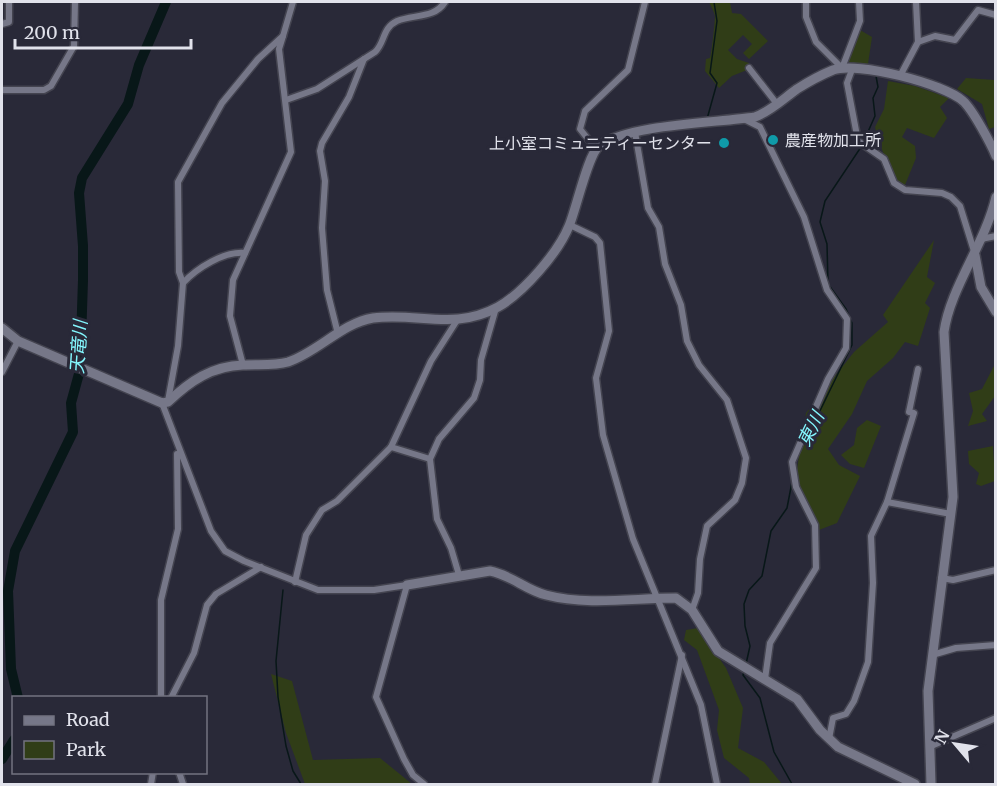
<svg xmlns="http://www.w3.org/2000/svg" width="997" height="786" viewBox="0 0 997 786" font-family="Merriweather,'Noto Sans JP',serif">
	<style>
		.green { fill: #303d17 }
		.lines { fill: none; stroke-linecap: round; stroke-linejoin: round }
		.stream { stroke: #081718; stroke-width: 1.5 }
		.river { stroke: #081718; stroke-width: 10 }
		.street-casing { stroke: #444450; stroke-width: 9 }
		.secondary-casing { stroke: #444450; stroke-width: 12 }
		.street { stroke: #767788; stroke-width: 6 }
		.secondary { stroke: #767788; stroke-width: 9 }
		.culture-dot { fill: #0f9aa8; stroke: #292938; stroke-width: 2 }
		.labels { text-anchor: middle; stroke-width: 6; stroke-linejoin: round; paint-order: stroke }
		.poi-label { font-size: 16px; fill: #e1e2eb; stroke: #292938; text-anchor: start }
		.water-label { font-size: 18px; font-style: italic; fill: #84f7fe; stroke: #292938 }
	</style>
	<rect width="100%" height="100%" fill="#292938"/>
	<g class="green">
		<path d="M709,2H730L732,13L741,14L768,41L749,59L743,53L752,44L743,35L728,50L737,59L749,63L747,70L732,76L719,88L705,71L706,59L710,58C712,52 715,20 715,16C714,12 711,6 709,2Z"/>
		<polygon points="860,30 872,37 868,64 847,63"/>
		<polygon points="966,78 995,80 995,127 989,129 982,104 957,89"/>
		<path d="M888,81L915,86L949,98L940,107L947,118L934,138L907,128L902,137L915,146L916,158L905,185L896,181C888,162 879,147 875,127L884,109Z"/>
		<polygon points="934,240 927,277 935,283 925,303 930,308 918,346 905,342 893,358 867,381 852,414 828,449 839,465 860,476 837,523 819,530 798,498 797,469 806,413 854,352 888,322 883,315"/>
		<polygon points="995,364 995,396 982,414 987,421 968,426 973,411 969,393 982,389"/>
		<polygon points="867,420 881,426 864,468 850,464 841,455 854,445 857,428"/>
		<polygon points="993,446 995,481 981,486 976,484 979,473 969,464 968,451"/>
		<polygon points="698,628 726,668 743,708 738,748 764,762 782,784 750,784 749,778 724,758 717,730 719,710 697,650 684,640 686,630"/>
		<polygon points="271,674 292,681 313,760 380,758 412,784 305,784 286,733"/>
	</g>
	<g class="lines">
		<g class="stream">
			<polyline points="707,119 717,83 710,73 717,21 714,2"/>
			<polyline points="863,143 875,116 873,98 878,87 876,76"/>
			<polyline points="797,458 852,345 852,323 846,309 828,284 827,244 820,222 825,201 861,147"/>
			<polyline points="283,590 276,661 278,697 286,746 293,771 301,784"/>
			<polyline points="746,664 750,646 745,626 744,604 749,590 762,576 771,531 787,508 792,482"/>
			<polyline points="744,672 743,675 760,698 774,752 792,784"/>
		</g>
		<g class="river">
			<polyline points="18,698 11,669 8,591 15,551 73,432 71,403 80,370 83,280 83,246 79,193 82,178 128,104 139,65 166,2"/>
			<polyline points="2,759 14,740"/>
		</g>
		<defs>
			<g id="street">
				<polyline points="806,2 806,17 816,42 842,68 860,21 859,2"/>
				<polyline points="2,24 9,22 9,2"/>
				<polyline points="918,42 935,36 955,40 978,10 996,15"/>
				<polyline points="853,67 847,83 858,141 884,159 894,183 905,190 942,193 951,197 960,206 974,251"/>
				<polyline points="749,68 777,104"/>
				<polyline points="900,76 918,42 916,2"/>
				<polyline points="2,90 44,90 51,86 74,46 75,2"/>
				<path d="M286,100L317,89L375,52C385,43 382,28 397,21C414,14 434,19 445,2"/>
				<polyline points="744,119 760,127 804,217 827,290 847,319 846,348 828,379 792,462 796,487 815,525 816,568 770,643 765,679"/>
				<polyline points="635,132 648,208 659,227 665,264 681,305 687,341 699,365 727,400 746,458 742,483 735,500 707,526 700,559 698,593 692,610"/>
				<polyline points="596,149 580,129 585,111 628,70 645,2"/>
				<polyline points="570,225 595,237 600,243 609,331 596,378 603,435 633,539 701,705 717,784"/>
				<polyline points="981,239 996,236"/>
				<polyline points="183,283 179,272 178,182 222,103 258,59 283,36 293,2"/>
				<polyline points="338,334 327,290 322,228 325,181 320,151 322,143 349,97 364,59"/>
				<polyline points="243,365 230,316 233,280 291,152 279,49 283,36"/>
				<polyline points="2,372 18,341"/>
				<path d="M168,401L178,346L183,283C197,268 224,251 245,253"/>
				<polyline points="162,403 211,531 225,551 244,561 318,590 374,590 407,585 376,697 404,759 413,775 424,784"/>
				<polyline points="391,447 430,459"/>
				<polyline points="887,502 951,514"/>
				<polyline points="459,575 451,548 437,519 430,459 439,439 474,398 480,380 481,360 496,308"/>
				<polyline points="941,578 953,580 996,570"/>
				<polyline points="295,582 306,535 322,510 337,501 391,447 431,361 456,322"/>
				<polyline points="932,655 956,648 996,645"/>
				<polyline points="161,698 161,600 178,529 177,454"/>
				<polyline points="171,698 194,653 207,605 216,594 261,567"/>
				<polyline points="829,739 833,718 846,714 854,701 868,662 873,583 871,536 887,502 914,413 909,412 918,369"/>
				<polyline points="929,747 996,718"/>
				<polyline points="179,772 183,784"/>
				<polyline points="151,784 153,772"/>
				<polyline points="655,784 682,655"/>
			</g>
			<g id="secondary">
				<polyline points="975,255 981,287 996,312"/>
				<path d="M2,328L18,341L162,403L168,402C190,381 212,366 243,365C258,364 274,366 288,362C318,352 342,323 373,318C418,312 454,331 498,307C523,293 558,253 569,226C576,210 588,154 599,146C630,124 715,123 755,117C771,111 783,99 797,89C808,82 821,75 833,70C857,61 945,84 963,101C973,110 991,144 996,156"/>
				<path d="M407,585L490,571C511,575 526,590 546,595C588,606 634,598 676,598L692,610L718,651L797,699L820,730L838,747L915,784"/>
				<path d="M931,784L928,691L953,497L944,332C950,288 985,244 996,197"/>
			</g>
		</defs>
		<use href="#street" class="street-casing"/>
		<use href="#secondary" class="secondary-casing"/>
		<use href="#street" class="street"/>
		<use href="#secondary" class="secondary"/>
	</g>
	<g class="culture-dot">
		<circle cx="773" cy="140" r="6"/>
		<circle cx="724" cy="143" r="6"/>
	</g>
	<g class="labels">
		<g class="poi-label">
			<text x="785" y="146">農産物加工所</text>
			<text x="712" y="149" text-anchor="end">上小室コミュニティーセンター</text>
		</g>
		<g class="water-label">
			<text transform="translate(79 347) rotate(-86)" y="6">天竜川</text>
			<text transform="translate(811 429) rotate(-64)" y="6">東川</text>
		</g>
	</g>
	<rect width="997" height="786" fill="none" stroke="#e1e2eb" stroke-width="6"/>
	<rect x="12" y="696" width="195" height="78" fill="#292938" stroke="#737380" stroke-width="1.5"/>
	<rect x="24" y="716" width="30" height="9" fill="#767788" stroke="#737380" stroke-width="1.5"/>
	<text x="66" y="726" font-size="18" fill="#e1e2eb">Road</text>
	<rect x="24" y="741" width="30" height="18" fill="#303d17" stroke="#737380" stroke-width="1.5"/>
	<text x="66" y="756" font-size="18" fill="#e1e2eb">Park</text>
	<g transform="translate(955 744) rotate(299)" stroke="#292938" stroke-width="4.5" paint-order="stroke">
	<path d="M0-4.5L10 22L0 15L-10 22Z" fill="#e1e2eb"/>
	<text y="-9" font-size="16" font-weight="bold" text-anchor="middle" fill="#e1e2eb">N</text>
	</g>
	<path d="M15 39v9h176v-9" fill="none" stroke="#e1e2eb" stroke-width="3"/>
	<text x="24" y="39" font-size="18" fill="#e1e2eb" stroke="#292938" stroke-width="4.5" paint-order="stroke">200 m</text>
</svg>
